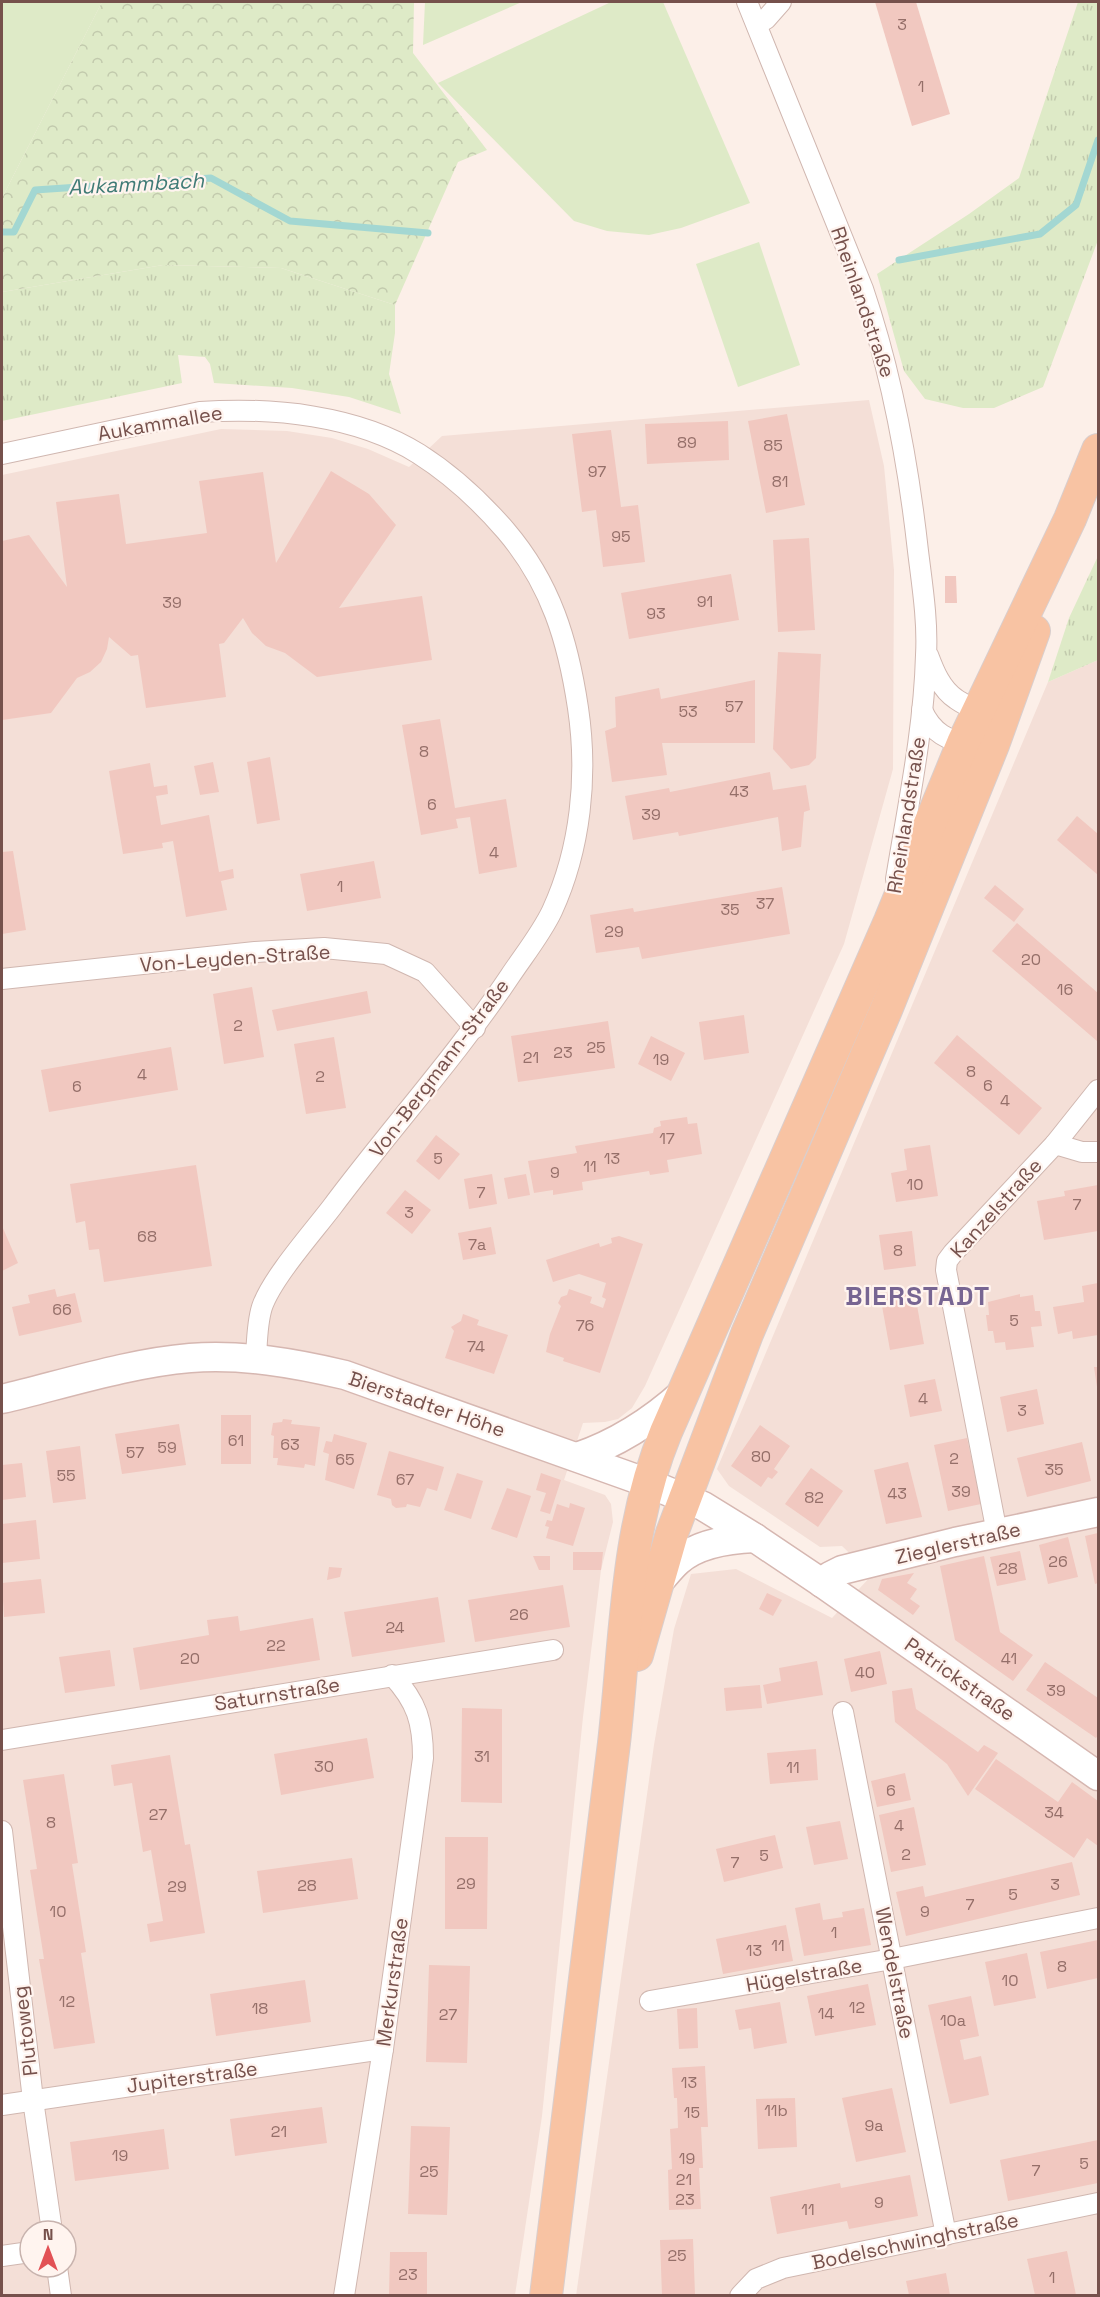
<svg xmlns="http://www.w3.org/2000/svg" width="1100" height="2297" viewBox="0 0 1100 2297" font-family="'Space Grotesk',sans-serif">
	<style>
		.residential { fill: #f4dfd7; fill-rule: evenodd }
		.grass { fill: url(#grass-tufts) }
		.forest { fill: url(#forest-crowns) }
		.garden { fill: #deeac7 }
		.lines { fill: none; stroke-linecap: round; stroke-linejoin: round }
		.stream { stroke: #a3d7d2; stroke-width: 7 }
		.building { fill: #f1c8c0 }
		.minor-casing { stroke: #d0b7b0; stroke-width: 22 }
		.secondary-casing { stroke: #d6b7b1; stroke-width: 31 }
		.primary-casing { stroke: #d9cecd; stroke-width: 34 }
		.minor { stroke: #fff; stroke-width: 20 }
		.secondary { stroke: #fff; stroke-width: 28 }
		.primary { stroke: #f8c3a3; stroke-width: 32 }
		.labels { text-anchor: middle; stroke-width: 4.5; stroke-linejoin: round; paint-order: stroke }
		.number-label { font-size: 16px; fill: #956f69 }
		.street-label { font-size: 20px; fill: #76514c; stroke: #fff4ef }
		.water-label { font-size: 21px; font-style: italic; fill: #407b76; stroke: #fff4ef }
		.district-label { font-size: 26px; font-weight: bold; letter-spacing: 1.5px; fill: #776592; stroke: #fff4ef }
	</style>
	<defs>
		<pattern id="grass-tufts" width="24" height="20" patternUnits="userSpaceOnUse" patternTransform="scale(1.5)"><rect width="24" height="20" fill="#deeac7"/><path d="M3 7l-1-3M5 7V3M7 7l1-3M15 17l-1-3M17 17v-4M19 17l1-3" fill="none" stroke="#c2caad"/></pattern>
		<pattern id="forest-crowns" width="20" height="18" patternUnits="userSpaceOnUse" patternTransform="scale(1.5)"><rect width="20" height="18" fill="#deeac7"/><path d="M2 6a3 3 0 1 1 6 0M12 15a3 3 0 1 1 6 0" fill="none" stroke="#c2caad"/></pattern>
	</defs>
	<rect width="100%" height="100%" fill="#fcefe8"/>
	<g class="residential">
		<path d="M869,400L884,466L894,570L893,769L844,944L645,1386L632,1408L618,1419L605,1422L583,1423L564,1480L605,1495L611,1504L613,1522L601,1570L583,1717L542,2116L515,2295H2V475L221,429L287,431L332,438L368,449L409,467L442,436ZM30,2231H66V2267H30Z"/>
		<polygon points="1098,660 1098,2295 576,2296 654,1745 674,1629 691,1574 736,1569 832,1618 872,1575 842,1546 820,1547 729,1486 717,1469 1048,682"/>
	</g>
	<g class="grass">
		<polygon points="1078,2 1098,2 1098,240 1043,387 994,408 963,408 925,399 904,371 877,274 969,214 1019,178"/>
		<polygon points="163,265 281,268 395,305 395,333 389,374 401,414 349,397 292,388 214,383 210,364 205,357 178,355 182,383 2,421 2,292"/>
		<polygon points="1098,556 1098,660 1048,682 1069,618"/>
	</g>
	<polygon class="forest" points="102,2 414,2 413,53 487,150 458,162 395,305 281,268 163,265 2,292 2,198"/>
	<g class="garden">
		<polygon points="2,2 102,2 2,198"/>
		<polygon points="425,2 522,2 423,45"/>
		<polygon points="611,2 663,2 750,203 681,228 649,235 607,231 574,221 438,83"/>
		<polygon points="759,242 800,365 738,387 696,264"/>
	</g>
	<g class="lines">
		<g class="stream">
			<polyline points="2,232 14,232 35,190 211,178 290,221 428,233"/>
			<polyline points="899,260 1040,234 1076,205 1098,140"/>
		</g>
	</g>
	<g class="building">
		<polygon points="875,2 916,2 950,114 912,126"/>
		<polygon points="787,414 805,505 766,513 748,421"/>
		<polygon points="728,421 729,460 647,464 645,424"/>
		<polygon points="611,430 621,507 638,505 645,562 603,567 596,510 582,512 572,434"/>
		<polygon points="331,471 369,494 396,525 339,608 422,596 432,660 317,677 285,653 266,646 252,633 243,618 224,643 219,644 226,697 146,708 138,655 131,656 109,637 107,649 101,662 90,672 77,678 51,713 2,720 2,541 29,535 67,587 56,502 119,494 126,544 207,533 199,481 263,472 276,563"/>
		<polygon points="809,538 815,630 778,632 773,540"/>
		<polygon points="731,574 739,620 629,639 621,593"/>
		<polygon points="945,576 956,576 957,603 945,603"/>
		<polygon points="778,652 821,654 816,758 809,765 791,769 773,749"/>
		<polygon points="755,680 755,743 662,743 667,775 612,782 605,731 616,727 615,697 659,688 661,699"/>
		<polygon points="440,719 455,808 506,799 517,867 479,874 470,817 456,819 458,828 421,835 402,725"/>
		<polygon points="270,757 280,820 257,824 247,762"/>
		<polygon points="213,762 219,792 200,795 194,766"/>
		<polygon points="150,763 154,787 167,785 168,794 156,796 161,825 209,815 219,872 233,869 234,878 221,881 227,910 186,917 173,841 162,843 163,848 123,854 109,771"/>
		<polygon points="770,772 773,790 806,785 810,810 804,812 801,847 782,851 778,817 679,836 678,832 633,840 625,796 669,788 670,792"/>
		<polygon points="1077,816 1098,834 1098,875 1057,840"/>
		<polygon points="13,851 26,930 2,934 2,852"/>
		<polygon points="374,861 381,898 307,911 300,874"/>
		<polygon points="995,885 1024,909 1014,922 984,898"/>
		<polygon points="782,887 790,934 642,959 639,947 596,953 590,915 633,908 634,912"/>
		<polygon points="1017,923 1098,993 1098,1039 1097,1041 992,951"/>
		<polygon points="252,987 264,1057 224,1064 213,994"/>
		<polygon points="367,991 371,1013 277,1031 272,1010"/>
		<polygon points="744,1015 749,1053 704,1060 699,1022"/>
		<polygon points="608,1021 615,1068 518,1082 511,1036"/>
		<polygon points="957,1035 1042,1108 1019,1135 934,1063"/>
		<polygon points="651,1036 685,1053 671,1081 638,1064"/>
		<polygon points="334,1037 346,1108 306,1114 294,1044"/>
		<polygon points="171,1047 178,1090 49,1112 41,1070"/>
		<polygon points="687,1117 688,1124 697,1123 702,1154 667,1160 669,1172 650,1175 649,1171 582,1182 583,1190 553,1195 553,1190 534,1193 528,1161 577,1153 575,1146 653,1133 654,1128 661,1126 660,1121"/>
		<polygon points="436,1135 460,1154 439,1180 416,1161"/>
		<polygon points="930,1145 938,1196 896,1202 891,1173 907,1170 904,1149"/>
		<polygon points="196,1165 212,1266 104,1282 99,1249 89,1250 85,1221 76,1223 70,1184"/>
		<polygon points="492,1174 497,1204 469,1209 464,1179"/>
		<polygon points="526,1174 530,1195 508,1199 504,1178"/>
		<polygon points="1098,1185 1098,1231 1044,1240 1037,1201 1065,1196 1064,1191"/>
		<polygon points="405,1190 431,1210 412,1234 386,1213"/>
		<polygon points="2,1226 18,1263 2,1271"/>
		<polygon points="491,1227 496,1254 463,1260 458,1233"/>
		<polygon points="912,1231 916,1266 884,1270 879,1235"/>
		<polygon points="619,1236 643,1244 600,1373 563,1361 564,1358 546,1352 550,1334 561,1306 558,1303 561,1297 567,1295 569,1289 592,1297 590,1303 603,1308 606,1299 602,1297 606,1283 579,1274 553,1282 546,1260 599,1243 600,1247 612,1243 611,1238"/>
		<polygon points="1098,1283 1098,1335 1073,1339 1072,1331 1058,1334 1053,1307 1084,1302 1082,1286"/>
		<polygon points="55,1289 57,1297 75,1293 82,1322 19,1336 12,1307 30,1303 28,1295"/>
		<polygon points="914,1289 924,1344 890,1350 880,1295"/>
		<polygon points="1020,1294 1020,1297 1033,1295 1035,1311 1040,1311 1042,1326 1031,1327 1034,1347 1006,1350 1005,1342 995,1343 993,1331 988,1331 986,1315 989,1315 988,1302"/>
		<polygon points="463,1314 479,1320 477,1325 508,1335 494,1374 445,1358 454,1331 451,1327 461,1321"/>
		<polygon points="1094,1367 1098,1367 1098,1386 1097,1387"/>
		<polygon points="935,1379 942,1411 910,1417 904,1385"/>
		<polygon points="1037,1389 1044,1424 1007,1432 1000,1397"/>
		<rect x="221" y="1415" width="30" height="49"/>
		<polygon points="283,1419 292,1420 291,1424 320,1427 315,1466 305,1464 304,1468 277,1465 278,1458 273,1458 274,1436 271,1435 273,1423 282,1422"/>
		<polygon points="179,1424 186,1465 122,1474 115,1434"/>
		<polygon points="760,1425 790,1446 774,1469 778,1472 772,1479 768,1477 761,1487 731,1466"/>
		<polygon points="334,1434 367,1443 354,1489 325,1480 329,1454 323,1452 326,1441 332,1442"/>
		<polygon points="967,1438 981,1504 948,1511 934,1445"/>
		<polygon points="1082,1442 1091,1481 1027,1497 1017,1458"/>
		<polygon points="80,1446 86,1499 53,1503 46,1451"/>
		<polygon points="389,1451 444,1467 437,1491 427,1488 420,1507 407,1504 406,1507 396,1508 392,1505 391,1499 377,1495"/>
		<polygon points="908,1462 922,1517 886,1524 874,1470"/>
		<polygon points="22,1463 26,1497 2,1500 2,1465"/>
		<polygon points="811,1468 843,1491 818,1527 785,1504"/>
		<polygon points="457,1473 483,1481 471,1519 444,1510"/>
		<polygon points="541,1473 561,1480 550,1514 540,1511 546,1493 536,1490"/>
		<polygon points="507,1488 531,1496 517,1538 491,1529"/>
		<polygon points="570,1503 585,1508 573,1546 546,1538 549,1527 545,1526 547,1520 552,1521 557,1504 569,1508"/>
		<polygon points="36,1520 40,1559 2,1563 2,1524"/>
		<polygon points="1098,1533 1098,1583 1095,1584 1085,1536"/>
		<polygon points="1068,1537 1078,1577 1048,1584 1039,1545"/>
		<polygon points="1020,1551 1026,1580 997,1586 990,1557"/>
		<polygon points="573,1552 603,1552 601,1570 573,1570"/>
		<polygon points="533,1556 550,1556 550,1570 539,1570"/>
		<polygon points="984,1556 1000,1632 1033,1655 1013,1681 955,1640 940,1566"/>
		<polygon points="329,1567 342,1568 340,1577 327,1580"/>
		<polygon points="914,1573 907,1583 917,1589 910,1599 920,1606 913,1615 878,1590 882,1579"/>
		<polygon points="41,1579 45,1613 4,1617 2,1583"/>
		<polygon points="563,1585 570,1627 475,1642 468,1600"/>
		<polygon points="767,1593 782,1600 773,1616 759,1609"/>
		<polygon points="438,1597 445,1642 352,1657 344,1612"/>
		<polygon points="238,1616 240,1631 313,1618 320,1660 140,1690 133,1648 209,1635 207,1620"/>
		<polygon points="110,1650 115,1686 65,1693 59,1657"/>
		<polygon points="880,1651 887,1684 851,1692 844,1659"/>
		<polygon points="817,1661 823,1695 767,1704 763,1685 781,1681 779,1668"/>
		<polygon points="1045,1662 1098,1698 1098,1735 1096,1738 1026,1690"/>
		<polygon points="760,1685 762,1708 726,1711 724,1688"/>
		<polygon points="912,1688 916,1709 978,1752 984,1745 998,1753 968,1796 947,1764 895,1722 892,1691"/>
		<polygon points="462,1708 502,1709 502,1803 461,1802"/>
		<polygon points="367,1738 374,1778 281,1795 274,1754"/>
		<polygon points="816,1749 818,1780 770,1784 767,1753"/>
		<polygon points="170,1755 185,1845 190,1844 205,1933 150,1942 147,1924 163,1921 151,1850 143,1852 132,1783 114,1786 111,1765"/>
		<polygon points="996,1759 1058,1802 1072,1782 1098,1801 1098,1846 1087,1838 1074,1858 975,1789"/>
		<polygon points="905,1773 911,1800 877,1807 871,1781"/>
		<polygon points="64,1774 78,1863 72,1864 86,1952 81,1953 95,2043 54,2049 39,1959 44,1959 30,1870 37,1869 23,1780"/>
		<polygon points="914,1807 926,1865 891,1872 879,1815"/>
		<polygon points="840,1821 848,1859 814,1865 806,1827"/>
		<polygon points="775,1835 783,1868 724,1882 716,1849"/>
		<polygon points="445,1837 488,1837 487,1929 445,1929"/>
		<polygon points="352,1858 358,1899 263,1913 257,1871"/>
		<polygon points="1072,1862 1080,1895 906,1936 896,1892 923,1886 925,1897"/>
		<polygon points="820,1903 823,1920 843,1917 842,1912 864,1908 871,1945 804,1956 795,1908"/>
		<polygon points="786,1925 793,1961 723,1974 716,1939"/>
		<polygon points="1098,1940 1098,1978 1047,1989 1040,1952"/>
		<polygon points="1027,1953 1036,1998 994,2006 985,1962"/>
		<polygon points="429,1965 470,1966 467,2063 426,2062"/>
		<polygon points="305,1980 311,2022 216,2036 210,1994"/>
		<polygon points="868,1984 876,2025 815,2036 807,1996"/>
		<polygon points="971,1996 979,2036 960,2040 964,2060 981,2056 989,2095 950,2104 928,2005"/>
		<polygon points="780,2002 787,2043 754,2049 751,2028 739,2030 735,2010"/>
		<polygon points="697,2008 698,2048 679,2049 677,2009"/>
		<polygon points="705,2066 708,2127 701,2127 703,2168 699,2168 701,2209 669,2210 668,2170 672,2169 670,2129 678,2128 677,2098 674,2098 672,2068"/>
		<polygon points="892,2088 906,2152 856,2162 842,2098"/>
		<polygon points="795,2098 797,2147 758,2149 756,2099"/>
		<polygon points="322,2107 327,2143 235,2156 230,2119"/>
		<polygon points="411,2126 450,2127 447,2215 408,2214"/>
		<polygon points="164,2129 169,2169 75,2181 70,2142"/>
		<polygon points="1098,2140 1098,2183 1008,2201 1000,2160"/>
		<polygon points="910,2175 918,2216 849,2229 847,2221 777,2234 770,2197 840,2183 841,2188"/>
		<polygon points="693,2239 695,2295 662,2295 660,2240"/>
		<polygon points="1067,2251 1076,2295 1035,2295 1027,2259"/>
		<polygon points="390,2252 427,2252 427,2295 389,2295"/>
		<polygon points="946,2273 950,2295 909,2295 906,2281"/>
	</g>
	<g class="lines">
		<defs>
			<g id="minor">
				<path d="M747,2L863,289C892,374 908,461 918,551C922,584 928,621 926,655C924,730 908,805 896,879"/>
				<polyline points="757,24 766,19 781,2"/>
				<path d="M2,454L200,412C272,407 357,415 419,454C452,475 481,502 506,531C551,584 568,641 578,708C588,775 581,848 552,911C541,934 524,955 510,976C455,1058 391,1128 332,1207C313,1232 272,1278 262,1307C257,1323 257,1341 256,1358"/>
				<path d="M928,655C934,671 941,689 956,699C966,706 976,709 984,718"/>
				<path d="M922,710C932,733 948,741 972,745"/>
				<polyline points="2,979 255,952 324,948 386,954 425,972 475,1028"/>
				<polyline points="1055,1144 1098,1090"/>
				<polyline points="997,1533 946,1270 947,1261 953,1253 1055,1144 1082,1152 1098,1152"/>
				<polyline points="843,1712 946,2235"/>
				<polyline points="2,1740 553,1650"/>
				<polyline points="2,1831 33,2100 52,2231"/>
				<polyline points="650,2001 892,1959 1098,1918"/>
				<polyline points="2,2105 383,2049"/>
				<polyline points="2,2256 30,2252"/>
				<polyline points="57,2267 61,2296"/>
				<path d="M344,2296L383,2049L423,1758C423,1722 417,1702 392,1675"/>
				<polyline points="740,2296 756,2279 783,2268 1098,2203"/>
			</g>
			<g id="secondary">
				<path d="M2,1399C61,1385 129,1363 190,1358C243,1354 294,1363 345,1375L648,1483L703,1506L755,1538L822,1583L1098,1776"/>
				<path d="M577,1457C618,1443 652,1421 684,1392"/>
				<polyline points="822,1583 830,1576 842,1570 955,1542 1098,1512"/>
				<path d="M655,1586C663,1578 670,1568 678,1561C698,1543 730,1539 755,1538"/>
			</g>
			<g id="primary">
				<polyline points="637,1655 672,1533 747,1334 886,1010 993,745 1034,631"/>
				<path d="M546,2296C568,2111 592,1927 614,1743C626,1638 625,1531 666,1432L890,921L963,743L1070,519L1098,450"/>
			</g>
		</defs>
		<use href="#minor" class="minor-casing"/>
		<use href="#secondary" class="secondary-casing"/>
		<use href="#primary" class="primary-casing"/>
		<use href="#minor" class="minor"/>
		<use href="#secondary" class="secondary"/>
		<use href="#primary" class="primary"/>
	</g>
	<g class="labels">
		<g class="number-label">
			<text x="902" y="30">3</text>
			<text x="921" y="92">1</text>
			<text x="687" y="448">89</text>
			<text x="773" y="451">85</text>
			<text x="597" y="477">97</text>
			<text x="780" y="487">81</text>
			<text x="621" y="542">95</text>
			<text x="705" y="607">91</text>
			<text x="172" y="608">39</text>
			<text x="656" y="619">93</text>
			<text x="734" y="712">57</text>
			<text x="688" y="717">53</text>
			<text x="424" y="757">8</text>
			<text x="739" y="797">43</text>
			<text x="432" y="810">6</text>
			<text x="651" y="820">39</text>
			<text x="494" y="858">4</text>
			<text x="340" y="892">1</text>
			<text x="765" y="909">37</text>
			<text x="730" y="915">35</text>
			<text x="614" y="937">29</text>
			<text x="1031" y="965">20</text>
			<text x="1065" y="995">16</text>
			<text x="238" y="1031">2</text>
			<text x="596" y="1053">25</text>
			<text x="563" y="1058">23</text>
			<text x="531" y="1063">21</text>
			<text x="661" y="1065">19</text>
			<text x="971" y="1077">8</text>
			<text x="142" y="1080">4</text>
			<text x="320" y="1082">2</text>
			<text x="988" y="1091">6</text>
			<text x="77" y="1092">6</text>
			<text x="1005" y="1106">4</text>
			<text x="667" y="1144">17</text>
			<text x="438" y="1164">5</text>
			<text x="612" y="1164">13</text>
			<text x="590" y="1172">11</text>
			<text x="555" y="1178">9</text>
			<text x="915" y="1190">10</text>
			<text x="481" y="1198">7</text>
			<text x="1077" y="1210">7</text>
			<text x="409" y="1218">3</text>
			<text x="147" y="1242">68</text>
			<text x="477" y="1250">7a</text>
			<text x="898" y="1256">8</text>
			<text x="62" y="1315">66</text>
			<text x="1014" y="1326">5</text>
			<text x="585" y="1331">76</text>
			<text x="476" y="1352">74</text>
			<text x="923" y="1404">4</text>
			<text x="1022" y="1416">3</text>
			<text x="236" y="1446">61</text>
			<text x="290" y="1450">63</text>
			<text x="167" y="1453">59</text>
			<text x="135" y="1458">57</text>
			<text x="761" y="1462">80</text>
			<text x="954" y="1464">2</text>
			<text x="345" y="1465">65</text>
			<text x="1054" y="1475">35</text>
			<text x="66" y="1481">55</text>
			<text x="405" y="1485">67</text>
			<text x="961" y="1497">39</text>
			<text x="897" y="1499">43</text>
			<text x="814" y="1503">82</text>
			<text x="1058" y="1567">26</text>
			<text x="1008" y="1574">28</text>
			<text x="519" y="1620">26</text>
			<text x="395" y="1633">24</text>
			<text x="276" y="1651">22</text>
			<text x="190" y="1664">20</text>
			<text x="1009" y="1664">41</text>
			<text x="865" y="1678">40</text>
			<text x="1056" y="1696">39</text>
			<text x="482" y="1762">31</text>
			<text x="324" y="1772">30</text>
			<text x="793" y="1773">11</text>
			<text x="891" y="1796">6</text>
			<text x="1054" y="1818">34</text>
			<text x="158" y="1820">27</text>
			<text x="51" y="1828">8</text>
			<text x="899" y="1831">4</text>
			<text x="906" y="1860">2</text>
			<text x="764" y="1861">5</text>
			<text x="735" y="1868">7</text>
			<text x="466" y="1889">29</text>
			<text x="1055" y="1890">3</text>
			<text x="307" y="1891">28</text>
			<text x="177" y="1892">29</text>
			<text x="1013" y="1900">5</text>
			<text x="970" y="1910">7</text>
			<text x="58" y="1917">10</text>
			<text x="925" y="1917">9</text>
			<text x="834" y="1938">1</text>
			<text x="778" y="1951">11</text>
			<text x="754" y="1956">13</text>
			<text x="1062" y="1972">8</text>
			<text x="1010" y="1986">10</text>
			<text x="67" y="2007">12</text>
			<text x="857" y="2013">12</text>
			<text x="260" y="2014">18</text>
			<text x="826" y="2019">14</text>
			<text x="448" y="2020">27</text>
			<text x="953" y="2026">10a</text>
			<text x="689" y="2088">13</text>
			<text x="776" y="2116">11b</text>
			<text x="692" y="2118">15</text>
			<text x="874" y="2131">9a</text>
			<text x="279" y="2137">21</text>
			<text x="120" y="2161">19</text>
			<text x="687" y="2164">19</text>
			<text x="1084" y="2169">5</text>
			<text x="1036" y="2176">7</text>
			<text x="429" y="2177">25</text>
			<text x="684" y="2185">21</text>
			<text x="685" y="2205">23</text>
			<text x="879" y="2208">9</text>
			<text x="808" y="2215">11</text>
			<text x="677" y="2261">25</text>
			<text x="408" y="2280">23</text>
			<text x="1052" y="2283">1</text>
		</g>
		<g class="street-label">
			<text transform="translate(863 302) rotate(71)" y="7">Rheinlandstraße</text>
			<text transform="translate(160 423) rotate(-10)" y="7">Aukammallee</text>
			<text transform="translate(906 815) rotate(-81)" y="7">Rheinlandstraße</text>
			<text transform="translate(235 958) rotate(-4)" y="7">Von-Leyden-Straße</text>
			<text transform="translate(439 1068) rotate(-53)" y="7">Von-Bergmann-Straße</text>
			<text transform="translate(996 1208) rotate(-48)" y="7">Kanzelstraße</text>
			<text transform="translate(427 1404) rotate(19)" y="7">Bierstadter Höhe</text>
			<text transform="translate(958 1543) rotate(-13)" y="7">Zieglerstraße</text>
			<text transform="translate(960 1679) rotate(35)" y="7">Patrickstraße</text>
			<text transform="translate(277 1694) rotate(-9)" y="7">Saturnstraße</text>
			<text transform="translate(895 1973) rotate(79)" y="7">Wendelstraße</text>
			<text transform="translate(804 1975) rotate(-10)" y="7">Hügelstraße</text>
			<text transform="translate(392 1982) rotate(-82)" y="7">Merkurstraße</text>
			<text transform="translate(25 2031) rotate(-97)" y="7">Plutoweg</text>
			<text transform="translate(192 2077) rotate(-8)" y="7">Jupiterstraße</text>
			<text transform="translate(915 2241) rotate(-12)" y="7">Bodelschwinghstraße</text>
		</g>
		<g class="water-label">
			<text transform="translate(136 184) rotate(-3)" y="7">Aukammbach</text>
		</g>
		<g class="district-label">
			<text x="918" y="1305">BIERSTADT</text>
		</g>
	</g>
	<rect width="1100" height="2297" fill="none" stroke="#76514c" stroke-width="6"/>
	<g transform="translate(48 2249)"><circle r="28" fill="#fff4ef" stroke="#c8b3ae" stroke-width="1.5"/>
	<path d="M0-4.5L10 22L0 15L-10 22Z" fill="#e25155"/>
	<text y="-9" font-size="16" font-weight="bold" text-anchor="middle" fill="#76514c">N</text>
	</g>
</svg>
